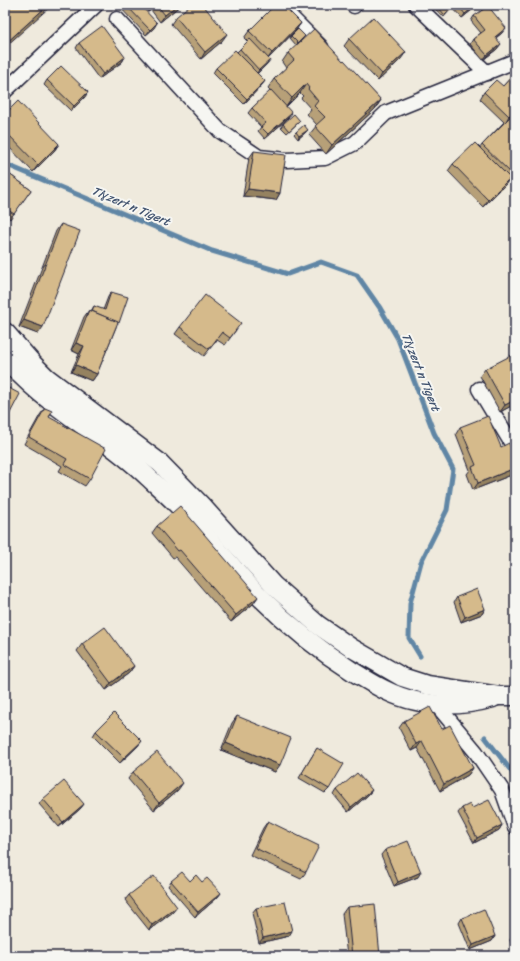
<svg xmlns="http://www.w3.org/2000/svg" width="520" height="961" viewBox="0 0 520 961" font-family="Sriracha,sans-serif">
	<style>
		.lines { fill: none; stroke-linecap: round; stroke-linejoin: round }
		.stream { stroke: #6186a5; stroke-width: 5 }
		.minor-casing { stroke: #22223b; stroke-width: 17 }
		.tertiary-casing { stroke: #22223b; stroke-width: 21 }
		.minor { stroke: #f6f6f2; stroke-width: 14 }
		.tertiary { stroke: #f6f6f2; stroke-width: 18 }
		.wall { fill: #b7a078; stroke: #22223b }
		.shaded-wall { fill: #958261; stroke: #22223b }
		.building { fill: #d5ba8b; stroke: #22223b }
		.labels { text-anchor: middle; stroke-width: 4; stroke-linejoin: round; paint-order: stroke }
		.water-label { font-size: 12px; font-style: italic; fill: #425470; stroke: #f6f6f2 }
	</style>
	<rect width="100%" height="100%" fill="#efeadd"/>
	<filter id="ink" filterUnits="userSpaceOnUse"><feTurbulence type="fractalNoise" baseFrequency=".025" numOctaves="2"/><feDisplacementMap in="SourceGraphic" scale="8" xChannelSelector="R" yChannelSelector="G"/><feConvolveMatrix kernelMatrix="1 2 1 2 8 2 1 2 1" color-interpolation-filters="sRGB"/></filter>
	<g filter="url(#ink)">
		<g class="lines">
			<g class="stream">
				<polyline points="5,164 212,251 288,274 321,262 357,275 380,308 398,339 434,433 453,469 447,510 421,562 410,603 409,638 420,656"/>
				<polyline points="485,737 512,772 515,783"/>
			</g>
			<defs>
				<g id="minor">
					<polyline points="279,5 321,47"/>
					<polyline points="353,5 354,6 355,5"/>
					<polyline points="416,5 487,73"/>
					<polyline points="117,19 220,131 259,157 287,160 325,158 355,143 386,113 515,61"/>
					<polyline points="5,91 96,5"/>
					<polyline points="479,389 515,449"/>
					<polyline points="436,704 476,752 502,790 515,827"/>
				</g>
				<g id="tertiary">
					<polyline points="5,332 33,364 47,378 160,463 201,505 273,585 318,625 350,647 402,677 427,685 499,696 515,696"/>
					<path d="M5,359C20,375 36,390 53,403C85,428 119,449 148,477C162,490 176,502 188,516C213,543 235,571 260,597C288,625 319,650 352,671C373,684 392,696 416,701C442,707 468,705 493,698"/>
				</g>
			</defs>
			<use href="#minor" class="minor-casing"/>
			<use href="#tertiary" class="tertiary-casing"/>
			<use href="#minor" class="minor"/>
			<use href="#tertiary" class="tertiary"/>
		</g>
		<g class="wall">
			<polygon points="118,5 140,5 154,28 146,35"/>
			<polygon points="143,5 181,5 160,22 151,10 148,12"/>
			<polygon points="438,5 450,10 444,17 435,9"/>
			<polygon points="450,5 478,5 462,18"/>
			<polygon points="474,16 502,33 496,38 497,49 483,60 470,44 473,39 481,33 471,21"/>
			<polygon points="176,17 222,41 201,59 171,24"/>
			<polygon points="301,23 296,30 268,59 270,60 266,65 257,74 265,81 261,86 244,104 213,73 216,68 237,52 240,49 248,42 244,38 249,31"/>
			<polygon points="291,36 303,38 296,45 290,38"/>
			<polygon points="349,39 401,59 378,81 344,46"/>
			<polygon points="79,43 125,57 122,62 99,79 76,48"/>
			<polygon points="288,53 343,61 381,100 375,109 326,154 309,135 317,125 307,114 311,109 301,98 303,96 300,93 286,107 288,118 265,139 258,131 261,127 248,113 252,108 271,91 268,88 274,79 286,68 282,62"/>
			<polygon points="515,73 515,171 509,177 510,178 505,185 483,207 448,171 453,164 480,148 482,145 504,122 480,99 484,92 503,86"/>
			<polygon points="47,80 85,97 71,111 44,85"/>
			<polygon points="5,114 59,144 54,151 33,172 5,143"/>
			<polygon points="300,121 298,123 287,133 281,127 283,124"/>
			<polygon points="308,130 306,132 298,139 294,134 296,132"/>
			<polygon points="254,151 280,193 276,200 243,196 249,158"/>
			<polygon points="5,171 31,190 10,219 5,215"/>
			<polygon points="61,224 38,334 19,327 56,231"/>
			<polygon points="111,292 116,327 97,374 92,381 71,372 79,354 71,350 84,317 89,310 91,311 94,306 103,310 108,297"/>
			<polygon points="180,327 236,330 225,345 217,340 204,356 175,334"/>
			<polygon points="515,355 515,404 500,412 480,376 485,369"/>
			<polygon points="5,386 8,417 5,421"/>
			<polygon points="45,408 49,417 90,479 85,486 59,471 62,466 24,444 40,415"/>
			<polygon points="515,419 515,431 512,424"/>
			<polygon points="460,427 501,447 515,457 515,472 514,474 473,490 467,474 470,470 456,434"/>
			<polygon points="157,526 253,604 231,622 175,557 173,558 152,533"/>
			<polygon points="457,597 485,609 482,614 461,622 454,602"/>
			<polygon points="82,644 134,666 129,673 106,690 77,651"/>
			<polygon points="237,716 275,772 221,750 232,723"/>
			<polygon points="404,721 442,729 473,768 468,775 440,791 417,748 411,751 399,728"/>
			<polygon points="96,731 138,746 120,763 93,736"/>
			<polygon points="317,748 329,789 325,793 299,778"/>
			<polygon points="133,772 178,790 154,810 128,779"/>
			<polygon points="337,790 372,790 368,795 348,812 334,795"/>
			<polygon points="43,799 84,804 80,809 59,827 39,804"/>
			<polygon points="462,808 472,808 502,825 499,830 474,843 458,813"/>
			<polygon points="268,821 306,872 301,879 250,855 263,828"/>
			<polygon points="385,850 418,877 394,886 381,855"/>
			<polygon points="171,881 190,881 202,882 221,893 217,898 195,917 168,886"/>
			<polygon points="129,895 173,912 149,930 125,900"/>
			<polygon points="347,907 380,956 347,956 342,914"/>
			<polygon points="256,908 289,936 259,943 252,913"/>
			<polygon points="462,918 495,936 492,941 470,950 459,923"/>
			<polygon points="515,935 515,953 510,940 513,936"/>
		</g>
		<g class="shaded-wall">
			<polygon points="48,5 52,5 5,47 5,44"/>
			<polygon points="153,5 154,5 151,10 148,12"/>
			<polygon points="177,5 181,5 160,22 165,15"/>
			<polygon points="476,5 478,5 462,18 465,14"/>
			<polygon points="157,23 154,28 146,35 150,30"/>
			<polygon points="301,23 296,30 267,60 272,53"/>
			<polygon points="506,28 502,33 491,41 495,37"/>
			<polygon points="227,34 222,41 201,59 205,52"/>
			<polygon points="501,44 497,49 483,60 487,55"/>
			<polygon points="406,52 401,59 378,81 382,74"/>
			<polygon points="125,57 122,62 99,79 103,74"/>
			<polygon points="270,60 266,65 256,75 259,70"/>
			<polygon points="265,81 261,86 244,104 247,99"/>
			<polygon points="306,84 300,93 286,107 292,98"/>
			<polygon points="88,92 85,97 71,111 74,106"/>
			<polygon points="381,100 375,109 326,154 332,145"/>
			<polygon points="515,110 510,117 505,123 509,116"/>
			<polygon points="292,113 288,118 265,139 268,134"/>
			<polygon points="308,130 306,132 298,139 299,136"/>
			<polygon points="59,144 54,151 33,172 38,165"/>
			<polygon points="515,169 515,171 506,180 511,173"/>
			<polygon points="510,178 505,185 483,207 488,200"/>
			<polygon points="248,189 280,193 276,200 243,196"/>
			<polygon points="24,320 43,327 38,334 19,327"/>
			<polygon points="76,343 84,346 79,354 71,350"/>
			<polygon points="76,365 97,374 92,381 71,372"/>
			<polygon points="515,400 515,404 500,412 505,405"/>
			<polygon points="515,468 515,472 514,474 473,490 478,483"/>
			<polygon points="258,597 253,604 231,622 236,615"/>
			<polygon points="485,609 482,614 461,622 465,617"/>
			<polygon points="134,666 129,673 106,690 111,683"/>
			<polygon points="142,741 138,746 120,763 124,758"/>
			<polygon points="422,741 417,748 411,751 416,744"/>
			<polygon points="226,743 280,765 275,772 221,750"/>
			<polygon points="473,768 468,775 440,791 444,784"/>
			<polygon points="183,783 178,790 154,810 159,803"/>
			<polygon points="372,790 368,795 348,812 351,807"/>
			<polygon points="84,804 80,809 59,827 63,822"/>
			<polygon points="502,825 499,830 474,843 477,838"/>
			<polygon points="421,872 418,877 394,886 398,882"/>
			<polygon points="221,893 217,898 195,917 198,912"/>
			<polygon points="177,907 173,912 149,930 152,925"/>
			<polygon points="292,931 289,936 259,943 263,938"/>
			<polygon points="495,936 492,941 470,950 473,945"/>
		</g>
		<g class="building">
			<polygon points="5,5 48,5 5,44"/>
			<polygon points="126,5 140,5 157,23 150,30"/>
			<polygon points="157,5 177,5 165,15"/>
			<polygon points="190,5 203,5 227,34 205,52 176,17"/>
			<polygon points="275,5 283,5 301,23 272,53 249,31"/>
			<polygon points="438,5 445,5 450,10 445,15 437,6"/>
			<polygon points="458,5 476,5 465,14"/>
			<polygon points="488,6 506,28 495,37 501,44 487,55 473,39 485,30 474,16"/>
			<polygon points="373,17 406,52 382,74 349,39"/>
			<polygon points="102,26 125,57 103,74 79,43"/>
			<polygon points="298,29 305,36 298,43 291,36"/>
			<polygon points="314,29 343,61 344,60 381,100 332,145 315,126 325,117 314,106 318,101 308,89 309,88 306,84 292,98 274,79 294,60 288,53"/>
			<polygon points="250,39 270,60 259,70 240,49"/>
			<polygon points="235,50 252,67 252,68 265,81 247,99 216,68"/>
			<polygon points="61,66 88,92 74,106 47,80"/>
			<polygon points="515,73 515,110 509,116 484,92 496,80 503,86"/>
			<polygon points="271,90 292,113 268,134 261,127 266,123 252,108"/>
			<polygon points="18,101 59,144 38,165 5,131 5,114"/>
			<polygon points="294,114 300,121 289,131 283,124"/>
			<polygon points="512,115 515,118 515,169 511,173 482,145"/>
			<polygon points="304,125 308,130 299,136 296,132"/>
			<polygon points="475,143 510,178 488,200 453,164"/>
			<polygon points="254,151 286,155 280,193 248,189"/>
			<polygon points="5,171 31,190 14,214 5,208"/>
			<polygon points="61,224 80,231 43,327 24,320"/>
			<polygon points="111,292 128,297 119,323 92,311 94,306 105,310"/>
			<polygon points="205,295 241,323 230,338 222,332 209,349 180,327"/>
			<polygon points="89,310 118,322 97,374 76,365 84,346 76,343"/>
			<polygon points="514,354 515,355 515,400 505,405 485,369"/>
			<polygon points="5,386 20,394 8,417 5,416"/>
			<polygon points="45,408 52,411 49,417 106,449 90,479 64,464 67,459 29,437"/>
			<polygon points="488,416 501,447 509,443 515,457 515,468 478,483 472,467 476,465 460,427"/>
			<polygon points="180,506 258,597 236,615 180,550 178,551 157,526"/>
			<polygon points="477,589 485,609 465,617 457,597"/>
			<polygon points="105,627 134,666 111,683 82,644"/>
			<polygon points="430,707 442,729 450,725 473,768 444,784 422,741 416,744 404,721"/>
			<polygon points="114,713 142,741 124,758 96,731"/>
			<polygon points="237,716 291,738 280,765 226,743"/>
			<polygon points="317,748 344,764 329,789 302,773"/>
			<polygon points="157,752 183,783 159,803 133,772"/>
			<polygon points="357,773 372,790 351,807 337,790"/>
			<polygon points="64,781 84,804 63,822 43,799"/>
			<polygon points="489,800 502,825 477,838 462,808 470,804 472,808"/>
			<polygon points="268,821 319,846 306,872 255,848"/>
			<polygon points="408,841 421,872 398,882 385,850"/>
			<polygon points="182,872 190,881 196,875 202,882 207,878 221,893 198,912 171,881"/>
			<polygon points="154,876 177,907 152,925 129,895"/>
			<polygon points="285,902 292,931 263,938 256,908"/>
			<polygon points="375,904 380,956 352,956 347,907"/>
			<polygon points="484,909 495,936 473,945 462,918"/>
		</g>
	</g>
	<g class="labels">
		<g class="water-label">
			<text transform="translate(131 206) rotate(23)" y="4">Tiɣzert n Tigert</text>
			<text transform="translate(421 372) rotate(68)" y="4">Tiɣzert n Tigert</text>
		</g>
	</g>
	<rect width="520" height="961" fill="none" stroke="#f6f6f2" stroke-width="20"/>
	<rect x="10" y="10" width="500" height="941" fill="none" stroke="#22223b" stroke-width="1.5" filter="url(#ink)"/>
</svg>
